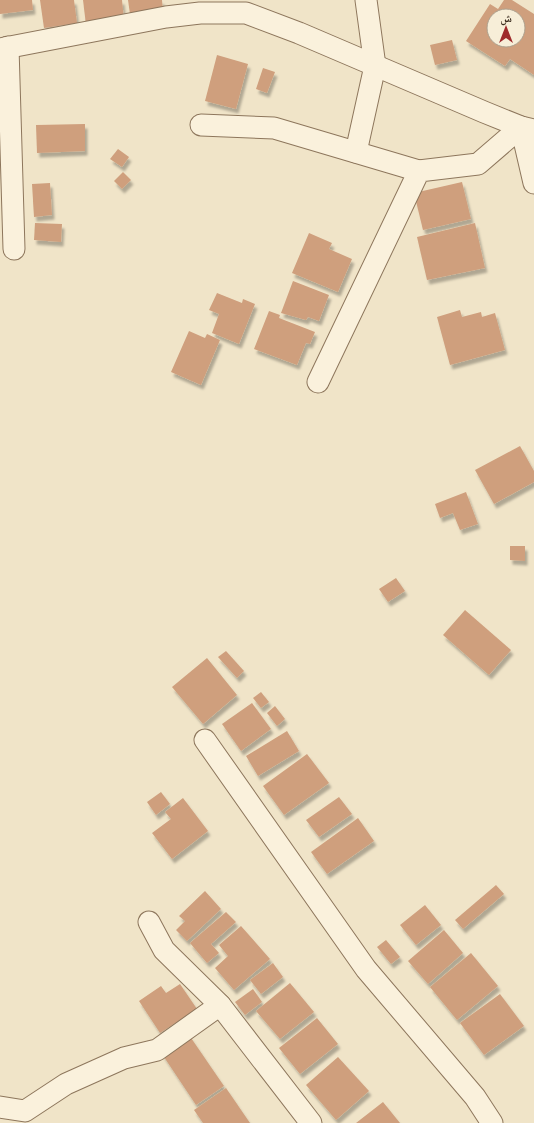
<svg xmlns="http://www.w3.org/2000/svg" width="534" height="1123" viewBox="0 0 534 1123" font-family="Lora,'Noto Naskh Arabic',serif">
	<style>
		.building { fill: #cf9f7d; fill-rule: evenodd; filter: url(#shadow) }
		.lines { fill: none; stroke-linecap: round; stroke-linejoin: round }
		.minor-casing { stroke: #8d765c; stroke-width: 23 }
		.minor { stroke: #faf1dc; stroke-width: 21 }
	</style>
	<defs>
		<filter id="shadow"><feDropShadow dx="2.5" dy="4.5" stdDeviation="1" flood-color="#0004"/></filter>
	</defs>
	<rect width="100%" height="100%" fill="#f0e4c8"/>
	<g class="building">
		<polygon points="0,0 32,0 33,10 0,14"/>
		<polygon points="40,0 74,0 77,23 44,28"/>
		<polygon points="83,0 122,0 124,20 86,25"/>
		<polygon points="128,0 162,0 163,11 130,14"/>
		<path d="M504,0H512L534,14V75L510,59L505,66L466,41L490,4L498,9ZM494,16H518V40H494Z"/>
		<polygon points="452,40 457,60 435,65 430,45"/>
		<polygon points="217,55 248,64 236,109 205,101"/>
		<polygon points="263,68 275,72 267,93 256,89"/>
		<polygon points="85,124 85,151 37,153 36,125"/>
		<polygon points="118,149 129,157 122,167 110,159"/>
		<polygon points="123,172 131,180 122,189 114,181"/>
		<polygon points="462,182 471,219 423,230 414,193"/>
		<polygon points="50,183 52,215 34,217 32,184"/>
		<polygon points="35,223 62,224 61,242 34,240"/>
		<polygon points="475,223 485,268 427,280 417,237"/>
		<polygon points="309,233 332,243 329,249 352,259 338,292 292,273"/>
		<polygon points="293,281 329,295 319,321 308,317 306,320 281,313"/>
		<polygon points="217,293 242,303 243,299 255,304 239,344 212,333 219,314 209,310"/>
		<polygon points="460,310 462,317 481,312 482,317 495,313 505,350 450,365 437,317"/>
		<polygon points="269,311 280,315 279,318 315,332 310,344 306,343 297,365 254,349"/>
		<polygon points="189,331 205,338 207,334 220,340 201,385 171,372"/>
		<polygon points="520,446 534,471 534,482 494,504 475,470"/>
		<polygon points="466,492 478,524 460,530 453,513 440,518 435,504"/>
		<polygon points="510,546 525,546 525,561 510,560"/>
		<polygon points="396,578 405,591 388,602 379,589"/>
		<polygon points="465,610 511,650 489,675 443,635"/>
		<polygon points="226,651 244,671 237,678 218,657"/>
		<polygon points="207,658 237,695 203,724 172,687"/>
		<polygon points="261,692 269,702 261,708 253,698"/>
		<polygon points="252,703 271,729 241,751 222,724"/>
		<polygon points="275,706 285,719 277,726 267,713"/>
		<polygon points="287,731 299,751 258,776 246,756"/>
		<polygon points="307,754 329,783 284,815 263,786"/>
		<polygon points="161,792 170,804 156,815 147,802"/>
		<polygon points="339,797 352,814 319,837 306,820"/>
		<polygon points="183,798 208,831 172,859 152,833 171,819 165,812"/>
		<polygon points="358,818 374,841 327,874 311,852"/>
		<polygon points="496,885 504,894 463,929 455,920"/>
		<polygon points="205,891 221,909 187,941 176,930 185,921 179,916"/>
		<polygon points="425,905 441,925 416,945 400,925"/>
		<polygon points="226,912 236,922 211,944 219,953 207,963 190,943"/>
		<polygon points="241,926 270,959 234,990 215,968 228,956 219,945"/>
		<polygon points="444,930 463,953 428,984 408,961"/>
		<polygon points="386,940 400,957 391,964 377,947"/>
		<polygon points="471,953 498,986 457,1020 430,987"/>
		<polygon points="273,963 283,977 261,994 250,980"/>
		<polygon points="290,983 314,1012 280,1039 256,1011"/>
		<polygon points="180,984 197,1009 160,1033 139,1001 161,986 166,993"/>
		<polygon points="253,989 262,1002 245,1015 235,1002"/>
		<polygon points="500,994 524,1026 484,1055 460,1023"/>
		<polygon points="317,1018 338,1044 300,1074 279,1048"/>
		<polygon points="189,1035 224,1086 196,1105 162,1054"/>
		<polygon points="338,1057 369,1091 336,1120 306,1085"/>
		<polygon points="226,1088 250,1123 203,1123 194,1110"/>
		<polygon points="383,1102 400,1123 356,1123"/>
	</g>
	<g class="lines">
		<defs>
			<g id="minor">
				<polyline points="8,47 14,249"/>
				<polyline points="0,49 166,17 200,13 246,13 299,33 484,112 521,127 534,130"/>
				<polyline points="201,125 274,128 419,171"/>
				<polyline points="356,152 375,66 366,0"/>
				<polyline points="318,382 419,171 478,164 521,127 534,183"/>
				<polyline points="205,740 366,969 475,1097 492,1123"/>
				<polyline points="149,922 164,950 220,1005 311,1123"/>
				<polyline points="0,1107 25,1111 66,1084 124,1058 157,1050 220,1005"/>
			</g>
		</defs>
		<use href="#minor" class="minor-casing"/>
		<use href="#minor" class="minor"/>
	</g>
	<g transform="translate(506 28)"><circle r="19" fill="#f7eed8" stroke="#ada18e"/>
	<path d="M0-3L7 15L0 10L-7 15Z" fill="#9e2a2b"/>
	<text y="-6" font-size="11" font-weight="bold" text-anchor="middle" fill="#3d2e20">ش</text>
	</g>
</svg>
